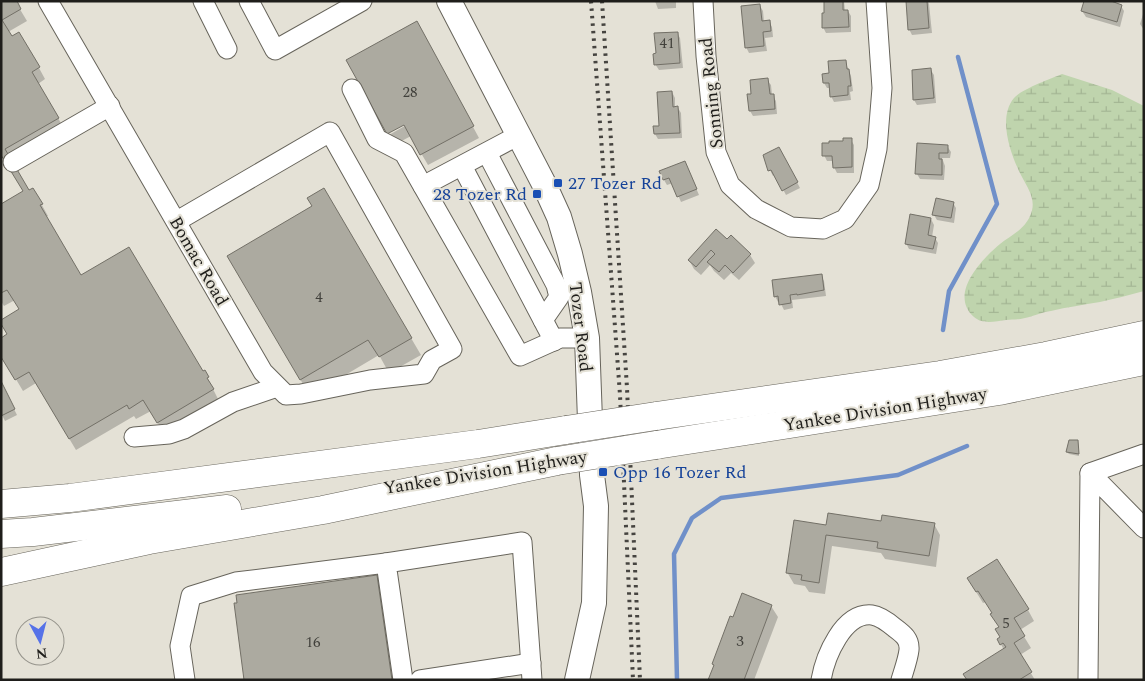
<svg xmlns="http://www.w3.org/2000/svg" width="1145" height="681" viewBox="0 0 1145 681" font-family="Spectral,serif">
	<style>
		.wetland { fill: url(#wetland-marsh) }
		.shadow { fill: #0003 }
		.lines { fill: none; stroke-linecap: round; stroke-linejoin: round }
		.stream { stroke: #7090c9; stroke-width: 4.5 }
		.building { fill: #acaaa0; stroke: #737067 }
		.minor-casing { stroke: #67645b; stroke-width: 21 }
		.major-casing { stroke: #67645b; stroke-width: 26 }
		.highway-casing { stroke: #67645b; stroke-width: 29 }
		.minor { stroke: #fff; stroke-width: 19 }
		.major { stroke: #fff; stroke-width: 24 }
		.highway { stroke: #fff; stroke-width: 28 }
		.rail { stroke: #464440; stroke-width: 4; stroke-dasharray: 2.5 5; stroke-linecap: butt }
		.highway-bridge-casing { stroke: #67645b; stroke-width: 29; stroke-linecap: butt }
		.highway-bridge { stroke: #fff; stroke-width: 28 }
		.transit-dot { fill: #1a4fb4; stroke: #e4e1d6; stroke-width: 2 }
		.labels { text-anchor: middle; stroke-width: 4; stroke-linejoin: round; paint-order: stroke }
		.number-label { font-size: 15px; fill: #42413c }
		.street-label { font-size: 18px; fill: #1f1e1b; stroke: #e4e1d6 }
		.transit-label { font-size: 18px; fill: #164399; stroke: #e4e1d6; text-anchor: start }
	</style>
	<defs>
		<pattern id="wetland-marsh" width="20" height="14" patternUnits="userSpaceOnUse" patternTransform="scale(1.25)"><rect width="20" height="14" fill="#bfd4ad"/><path d="M1 5h8M5 5V1M11 12h8M15 12V8" fill="none" stroke="#a4b694"/></pattern>
	</defs>
	<rect width="100%" height="100%" fill="#e4e1d6"/>
	<path class="wetland" d="M1062,74L1112,90L1144,106V291C1129,295 1114,299 1100,302C1083,305 1067,307 1051,311C1042,312 1034,316 1025,318C1019,320 1013,319 1006,320C996,321 983,325 974,317C948,294 982,259 1000,244C1011,235 1024,230 1030,216C1037,201 1029,190 1022,177C1011,156 997,118 1014,98C1022,89 1050,79 1062,74Z"/>
	<g class="shadow">
		<polygon points="1,1 15,1 27,21 8,32 12,38 18,34 39,68 45,79 38,84 65,130 11,161 29,192 33,189 48,216 45,217 81,277 202,373 204,371 219,401 164,434 151,411 136,419 134,416 76,450 36,383 23,391 1,354 20,310 15,300 4,306 1,301 1,206 24,192 1,153"/>
		<polygon points="655,1 676,1 676,8 658,9"/>
		<polygon points="825,1 844,1 845,11 848,11 851,16 851,32 826,33 823,27 826,14"/>
		<polygon points="907,1 928,1 929,4 932,33 912,35 909,29"/>
		<polygon points="760,6 763,11 764,22 769,21 772,27 773,37 765,38 767,51 749,53 746,47"/>
		<polygon points="1121,6 1124,11 1120,27 1086,17 1082,11"/>
		<polygon points="1144,11 1144,30 1140,24"/>
		<polygon points="677,33 680,38 683,68 659,70 655,64 657,55"/>
		<polygon points="423,34 479,138 428,165 411,136 394,145 389,135 410,123 409,121"/>
		<polygon points="845,61 851,76 853,91 850,92 851,100 834,102 831,96 830,88 827,88 824,83 831,74"/>
		<polygon points="930,69 934,75 936,103 917,105 914,100"/>
		<polygon points="767,80 771,85 772,95 776,101 777,114 753,116 750,111 752,95"/>
		<polygon points="672,92 675,98 675,108 678,108 681,113 682,138 658,139 655,134 661,127"/>
		<polygon points="851,140 854,145 854,173 837,173 834,167 834,161 827,161 824,155 830,144"/>
		<polygon points="918,145 947,146 951,152 950,158 942,158 945,166 944,180 920,179 917,174"/>
		<polygon points="779,148 800,188 786,195 775,174 773,176 770,170"/>
		<polygon points="685,162 699,195 681,202 673,183 667,185 664,180"/>
		<polygon points="324,190 421,355 389,373 379,355 310,396 229,257 313,207"/>
		<polygon points="953,203 956,208 954,223 937,220 934,215"/>
		<polygon points="931,219 934,225 932,237 935,238 938,243 936,254 909,249 906,243"/>
		<polygon points="727,241 750,255 755,263 739,280 731,273 724,280 714,271 710,265 701,275 694,269 689,260"/>
		<polygon points="821,276 824,281 826,296 792,300 793,308 784,310 780,302 778,302 775,296"/>
		<polygon points="1,383 17,415 5,421 1,413"/>
		<polygon points="1077,441 1079,456 1069,454 1067,452"/>
		<polygon points="882,522 934,524 940,535 936,567 885,559 881,553 832,546 825,594 809,592 805,586 794,584 787,572 828,526"/>
		<polygon points="377,577 382,585 395,680 245,680 239,604"/>
		<polygon points="968,579 1028,610 1034,621 1020,630 1031,648 1020,655 1035,680 968,680 1004,650 998,639 1001,637 1000,628 993,614 986,602 983,603"/>
		<polygon points="771,606 778,617 754,680 710,680 715,667 713,664"/>
	</g>
	<g class="lines">
		<g class="stream">
			<polyline points="943,330 949,291 997,204 958,57"/>
			<polyline points="677,680 674,554 692,518 721,498 898,475 967,446"/>
		</g>
	</g>
	<g class="building">
		<polygon points="1,1 17,1 21,9 2,20 12,36 19,32 40,67 32,72 59,118 5,149 29,190 33,188 43,204 40,205 81,275 129,247 203,371 205,370 209,377 207,378 214,389 157,423 143,400 129,409 127,405 69,439 29,372 15,380 1,357 1,338 7,334 1,324 1,320 19,309 7,290 1,293 1,204 23,191 1,155"/>
		<polygon points="824,1 843,1 843,10 848,10 849,27 822,28 822,13 824,13"/>
		<polygon points="906,1 927,1 929,28 908,30"/>
		<polygon points="1084,1 1111,1 1122,5 1117,22 1081,11"/>
		<polygon points="760,4 762,21 770,20 771,31 763,32 764,46 745,48 741,6"/>
		<polygon points="417,21 474,126 420,155 404,125 387,134 346,60"/>
		<polygon points="678,32 680,63 654,65 653,54 656,53 654,33"/>
		<polygon points="846,60 847,69 849,69 851,86 848,86 848,95 830,97 829,83 823,83 822,74 829,73 828,61"/>
		<polygon points="931,68 934,98 913,100 912,70"/>
		<polygon points="768,78 770,94 774,94 775,109 749,111 747,94 751,94 750,80"/>
		<polygon points="672,91 673,107 678,106 680,133 654,134 653,126 659,126 657,92"/>
		<polygon points="843,138 852,138 852,167 833,168 832,156 822,156 822,143 829,143 829,141 843,141"/>
		<polygon points="917,143 948,145 948,153 939,153 939,159 942,159 942,175 915,174"/>
		<polygon points="779,147 798,182 782,191 771,170 768,171 763,155"/>
		<polygon points="685,161 697,189 677,197 669,178 663,180 659,171"/>
		<polygon points="324,188 412,338 379,357 368,340 300,380 227,256 312,206 307,198"/>
		<polygon points="936,198 954,202 951,218 932,215"/>
		<polygon points="910,214 931,218 928,235 936,237 933,249 905,244"/>
		<polygon points="716,229 727,239 731,235 751,254 733,273 725,265 719,272 707,262 715,254 711,250 696,267 688,260"/>
		<polygon points="822,274 824,290 797,295 797,294 790,295 791,303 779,305 778,296 774,297 772,280"/>
		<polygon points="1,381 15,409 1,416"/>
		<polygon points="1069,440 1078,440 1079,454 1066,452"/>
		<polygon points="828,513 881,521 882,515 935,523 929,556 877,548 878,542 826,535 819,583 801,580 802,575 786,573 794,520 826,525"/>
		<polygon points="997,559 1029,609 1014,618 1025,636 1014,643 1032,672 1019,680 967,680 963,674 1006,647 1003,643 1000,645 997,639 1000,637 995,629 999,627 990,614 992,613 978,591 976,592 967,578"/>
		<polygon points="377,575 392,680 244,680 234,603 237,603 236,595"/>
		<polygon points="742,593 772,605 744,680 708,680 714,665 712,664 730,616 733,617"/>
	</g>
	<g class="lines">
		<defs>
			<g id="minor">
				<polyline points="48,1 263,372 286,395 301,394 370,380 424,374 432,360 452,349 330,132 177,221"/>
				<polyline points="203,1 227,49"/>
				<polyline points="249,1 275,50 362,1"/>
				<polyline points="703,1 706,56 716,152 730,185 756,209 791,227 823,229 845,219 869,185 877,149 882,88 876,1"/>
				<polyline points="352,89 377,139 404,153 520,356 560,338 587,338"/>
				<polyline points="487,153 556,285 559,297 543,320"/>
				<polyline points="13,162 110,106"/>
				<polyline points="462,166 554,341"/>
				<polyline points="423,186 519,135"/>
				<polyline points="134,437 169,434 184,429 233,402 277,387"/>
				<polyline points="1090,473 1144,454"/>
				<polyline points="185,680 180,646 191,596 236,582 386,563"/>
				<polyline points="403,680 386,563 522,542 532,680"/>
				<polyline points="420,680 531,663"/>
				<path d="M821,680C825,657 843,612 872,615C880,616 889,623 895,628C903,634 910,639 909,650C908,659 904,670 901,680"/>
				<polyline points="1088,680 1090,473 1144,528"/>
			</g>
			<polyline id="major" points="449,1 544,184 559,217 570,254 579,292 587,338 592,475 596,506 594,603 577,680"/>
			<g id="highway">
				<polyline points="656,416 940,375 1046,356 1144,335"/>
				<polyline points="656,445 999,391 1144,361"/>
				<polyline points="1,504 70,498 478,444 566,430"/>
				<polyline points="1,534 33,532 227,509"/>
				<polyline points="1,572 149,540 323,510 557,461"/>
			</g>
		</defs>
		<use href="#minor" class="minor-casing"/>
		<use href="#major" class="major-casing"/>
		<use href="#highway" class="highway-casing"/>
		<use href="#minor" class="minor"/>
		<use href="#major" class="major"/>
		<use href="#highway" class="highway"/>
		<g class="rail">
			<polyline points="591,1 620,395 633,680"/>
			<polyline points="602,1 627,388 640,680"/>
		</g>
		<defs>
			<g id="highway-bridge">
				<polyline points="566,430 656,416"/>
				<polyline points="557,461 656,445"/>
			</g>
		</defs>
		<use href="#highway-bridge" class="highway-bridge-casing"/>
		<use href="#highway-bridge" class="highway-bridge"/>
	</g>
	<g class="transit-dot">
		<rect x="553" y="178" width="10" height="10" rx="2.5"/>
		<rect x="532" y="189" width="10" height="10" rx="2.5"/>
		<rect x="598" y="467" width="10" height="10" rx="2.5"/>
	</g>
	<g class="labels">
		<g class="number-label">
			<text x="667" y="48">41</text>
			<text x="410" y="97">28</text>
			<text x="319" y="302">4</text>
			<text x="1006" y="628">5</text>
			<text x="740" y="646">3</text>
			<text x="313" y="647">16</text>
		</g>
		<g class="street-label">
			<text transform="translate(711 93) rotate(-96)" y="6">Sonning Road</text>
			<text transform="translate(199 261) rotate(60)" y="6">Bomac Road</text>
			<text transform="translate(581 327) rotate(83)" y="6">Tozer Road</text>
			<text transform="translate(885 409) rotate(-9)" y="6">Yankee Division Highway</text>
			<text transform="translate(485 472) rotate(-9)" y="6">Yankee Division Highway</text>
		</g>
		<g class="transit-label">
			<text x="568" y="189">27 Tozer Rd</text>
			<text x="527" y="200" text-anchor="end">28 Tozer Rd</text>
			<text x="613" y="478">Opp 16 Tozer Rd</text>
		</g>
	</g>
	<rect width="1145" height="681" fill="none" stroke="#1f1e1b" stroke-width="5"/>
	<g transform="translate(40 641) rotate(173)"><circle r="24" fill="#e4e1d6" stroke="#95938b"/>
	<path d="M0-4L9 19L0 12L-9 19Z" fill="#5672e8"/>
	<text y="-8" font-size="14" font-weight="bold" text-anchor="middle" fill="#1f1e1b">N</text>
	</g>
</svg>
